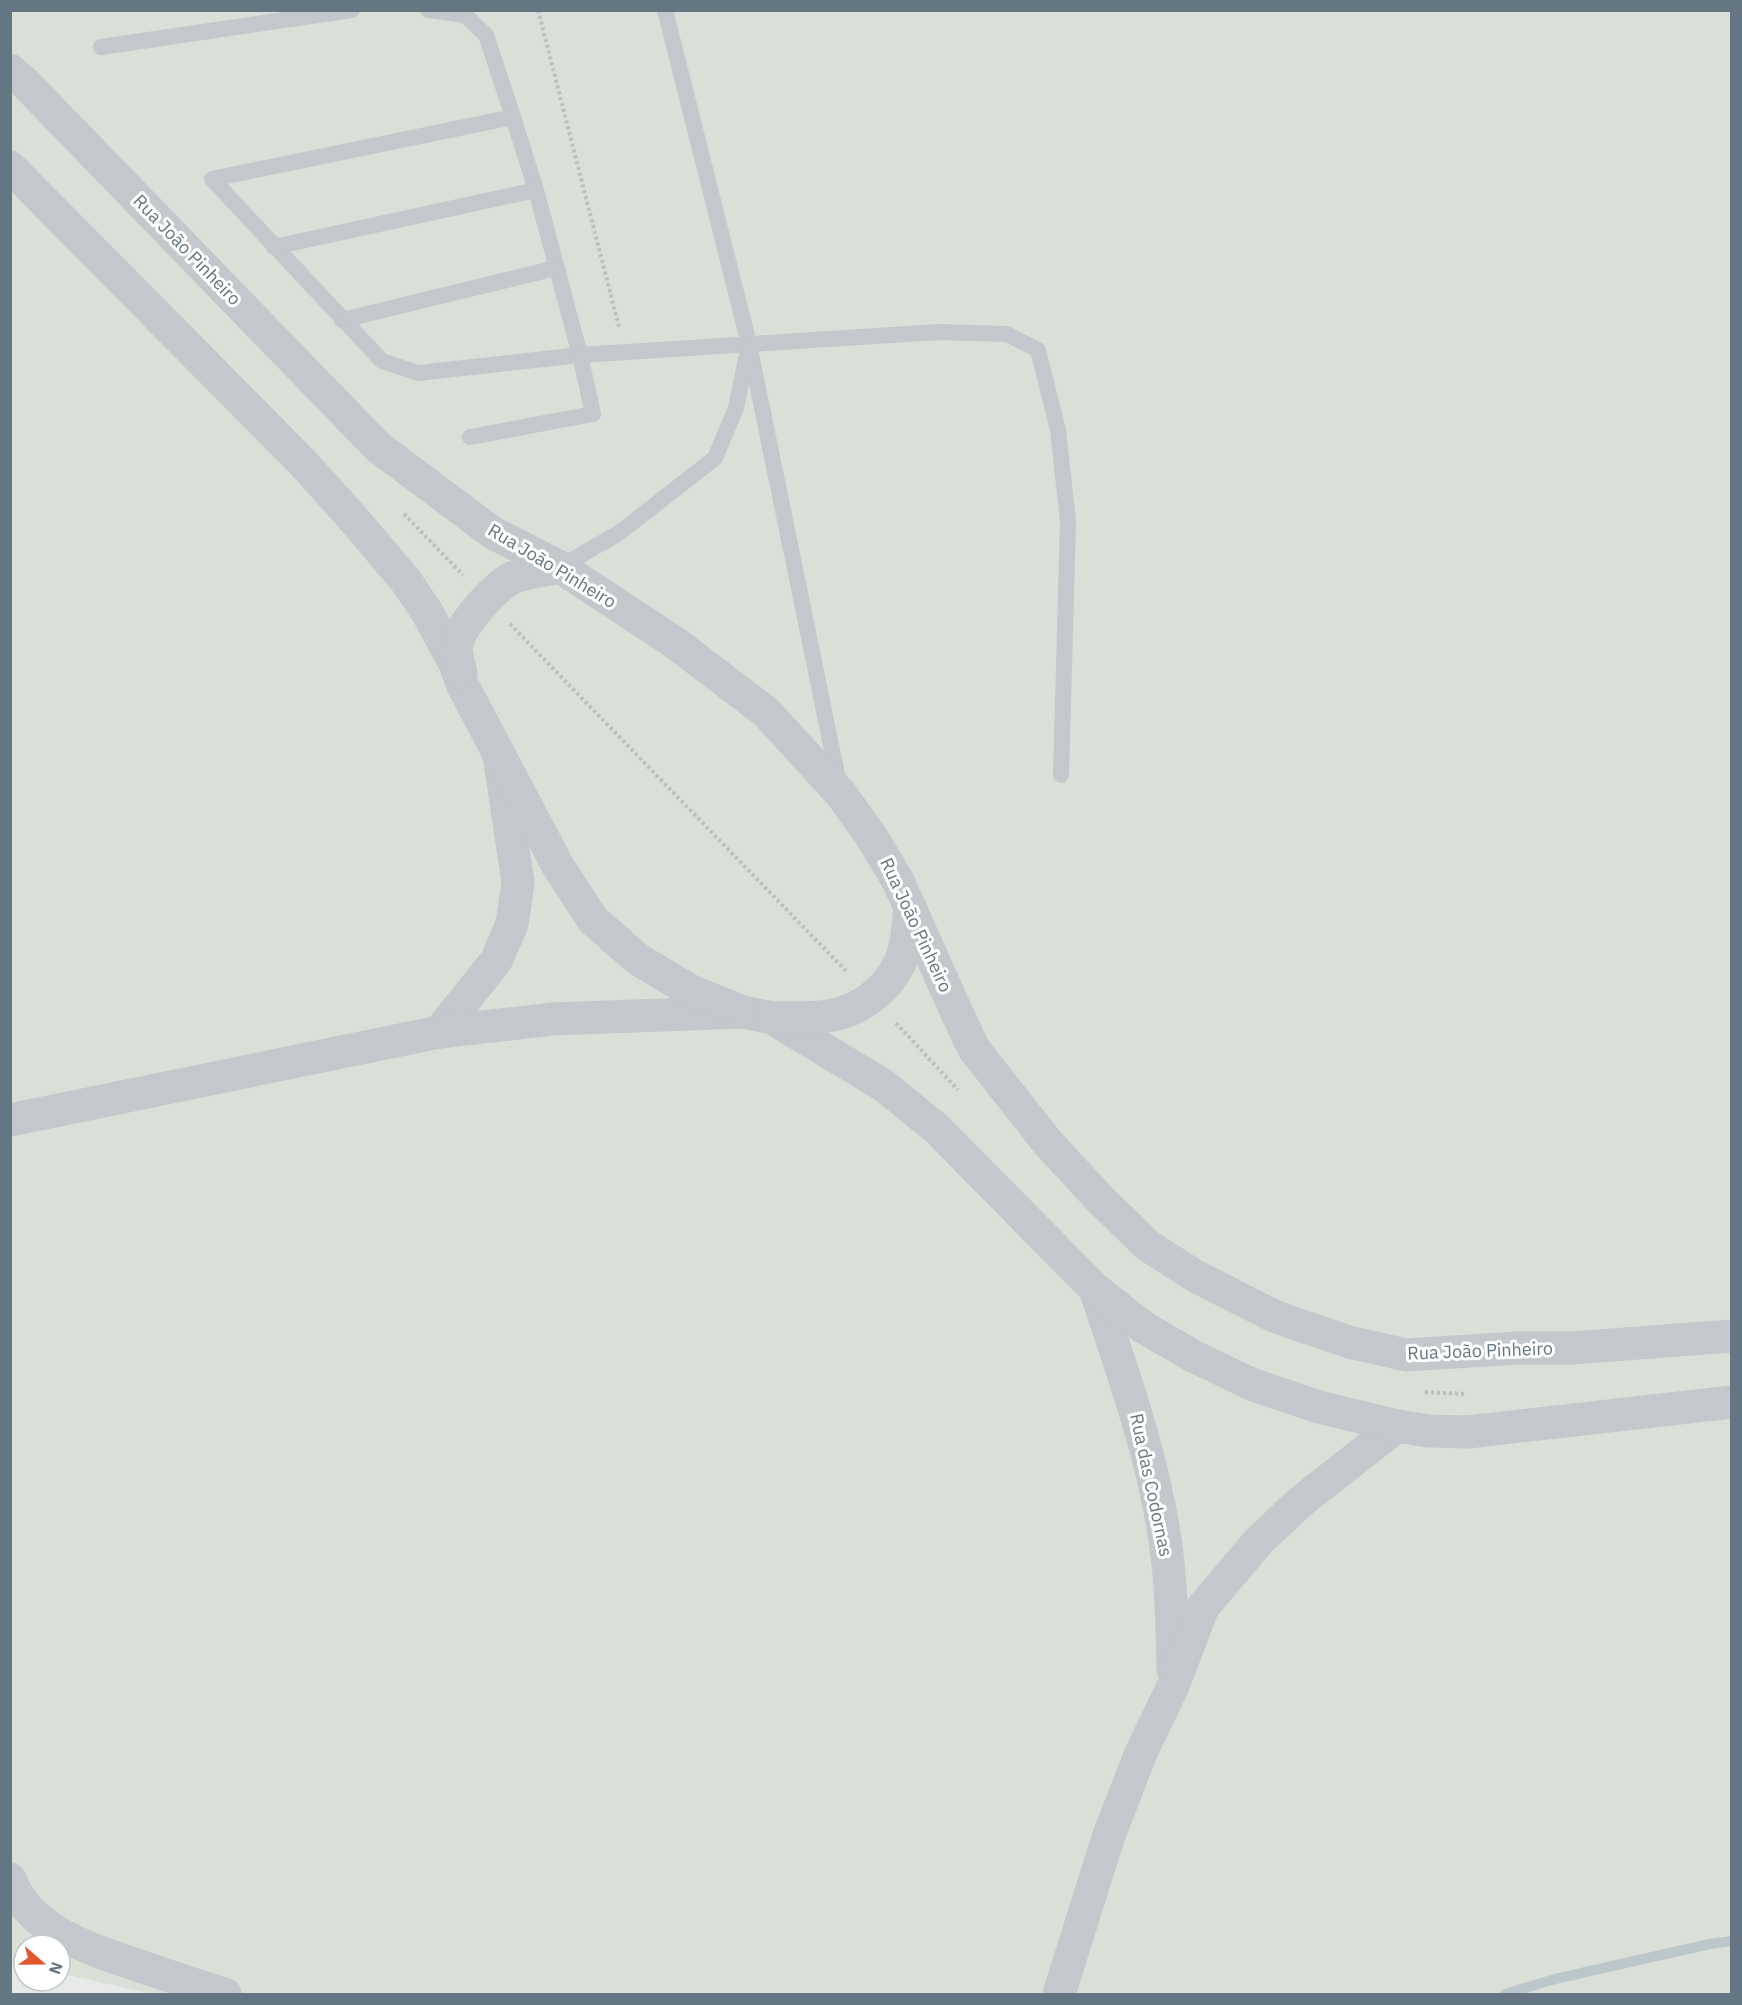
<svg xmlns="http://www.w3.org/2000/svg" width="1742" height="2005" viewBox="0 0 1742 2005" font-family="'IBM Plex Sans',sans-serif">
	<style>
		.built { fill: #e8e9e9 }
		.green { fill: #dadfd7 }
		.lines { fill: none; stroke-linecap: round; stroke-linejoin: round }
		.stream { stroke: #bbc7cb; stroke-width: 10 }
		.path { stroke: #bbbfc2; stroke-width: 4; stroke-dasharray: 3 3; stroke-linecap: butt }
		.service { stroke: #c3c8cc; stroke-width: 16 }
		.minor { stroke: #c3c8cc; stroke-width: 33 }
		.tertiary { stroke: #c3c8cc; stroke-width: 33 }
		.labels { text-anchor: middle; stroke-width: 6; stroke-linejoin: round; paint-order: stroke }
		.street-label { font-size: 18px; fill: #657683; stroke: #fff }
	</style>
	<rect width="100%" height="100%" fill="#fafaf8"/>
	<polygon class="built" points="10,1932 24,1945 24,1981 60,1981 60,1951 173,1994 11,1994"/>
	<polygon class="green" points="11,11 1731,11 1731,1994 152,1994 60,1973 60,1945 24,1945 24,1964 11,1961"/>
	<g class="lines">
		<polyline class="stream" points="1505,1994 1555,1979 1710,1944 1732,1941"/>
		<g class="path">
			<polyline points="538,10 619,327"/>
			<polyline points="404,514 463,575"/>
			<polyline points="510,624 847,972"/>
			<polyline points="896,1023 958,1090"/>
			<polyline points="1425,1392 1465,1394"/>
		</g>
		<g class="service">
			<polyline points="428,10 465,15 486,35 513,117"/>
			<polyline points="665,10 749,344 839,784"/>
			<polyline points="101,47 352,10"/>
			<polygon points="513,117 536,190 580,355 418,373 382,361 212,179"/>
			<polyline points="274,247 536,190"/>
			<polyline points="342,320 556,268"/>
			<polyline points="470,437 593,414 580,355 939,332 1007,334 1038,350 1058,430 1068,521 1061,775"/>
			<polyline points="560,567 619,533 715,458 736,408 747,354"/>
		</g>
		<g class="minor">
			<polyline points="439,1032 496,961 512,924 518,883 500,761"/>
			<polyline points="10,1120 439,1032 553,1019 743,1012"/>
			<path d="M1095,1289C1124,1376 1156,1464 1167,1555C1172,1593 1172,1631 1173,1669"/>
			<path d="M10,1879C30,1934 97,1951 146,1968C172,1977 198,1986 225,1994"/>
			<polyline points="1059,1994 1108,1838 1140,1755 1173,1686 1203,1607 1258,1542 1299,1503 1397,1426"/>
		</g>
		<g class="tertiary">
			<polyline points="10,70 25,83 378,447 493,533 560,567 674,642 766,712 841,794 871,836 898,881 957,1013 974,1049 1048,1143 1099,1198 1147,1245 1195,1276 1276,1317 1349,1342 1406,1355 1518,1348 1572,1348 1732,1336"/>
			<polyline points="10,167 303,463 351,516 406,581 427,612 455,664 463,686 558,866 593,920 639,960 691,991 743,1012 772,1018 883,1085 936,1128 1095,1289 1143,1327 1193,1356 1251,1384 1319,1407 1397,1426 1428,1431 1468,1432 1732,1402"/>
			<path d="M461,672C459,664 455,652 457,644C461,624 495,586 514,577C528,572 546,570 560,567"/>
			<path d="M772,1018C791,1017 815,1019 833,1015C862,1009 888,989 900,962C908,945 908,924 910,907"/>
		</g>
	</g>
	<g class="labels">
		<g class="street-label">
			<text transform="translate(187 250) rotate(46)" y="6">Rua João Pinheiro</text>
			<text transform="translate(552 566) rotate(31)" y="6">Rua João Pinheiro</text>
			<text transform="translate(916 925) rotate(65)" y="6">Rua João Pinheiro</text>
			<text transform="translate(1480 1351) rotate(-2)" y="6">Rua João Pinheiro</text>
			<text transform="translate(1151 1485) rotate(78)" y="6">Rua das Codornas</text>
		</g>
	</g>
	<rect width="1742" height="2005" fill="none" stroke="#657683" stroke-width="24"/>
	<g transform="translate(42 1963) rotate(110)"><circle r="28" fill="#ffffff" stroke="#c1c8cd" stroke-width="1.5"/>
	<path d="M0-4.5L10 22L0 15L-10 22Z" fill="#e4572e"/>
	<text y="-9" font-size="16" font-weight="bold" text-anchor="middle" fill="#657683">N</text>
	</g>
</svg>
